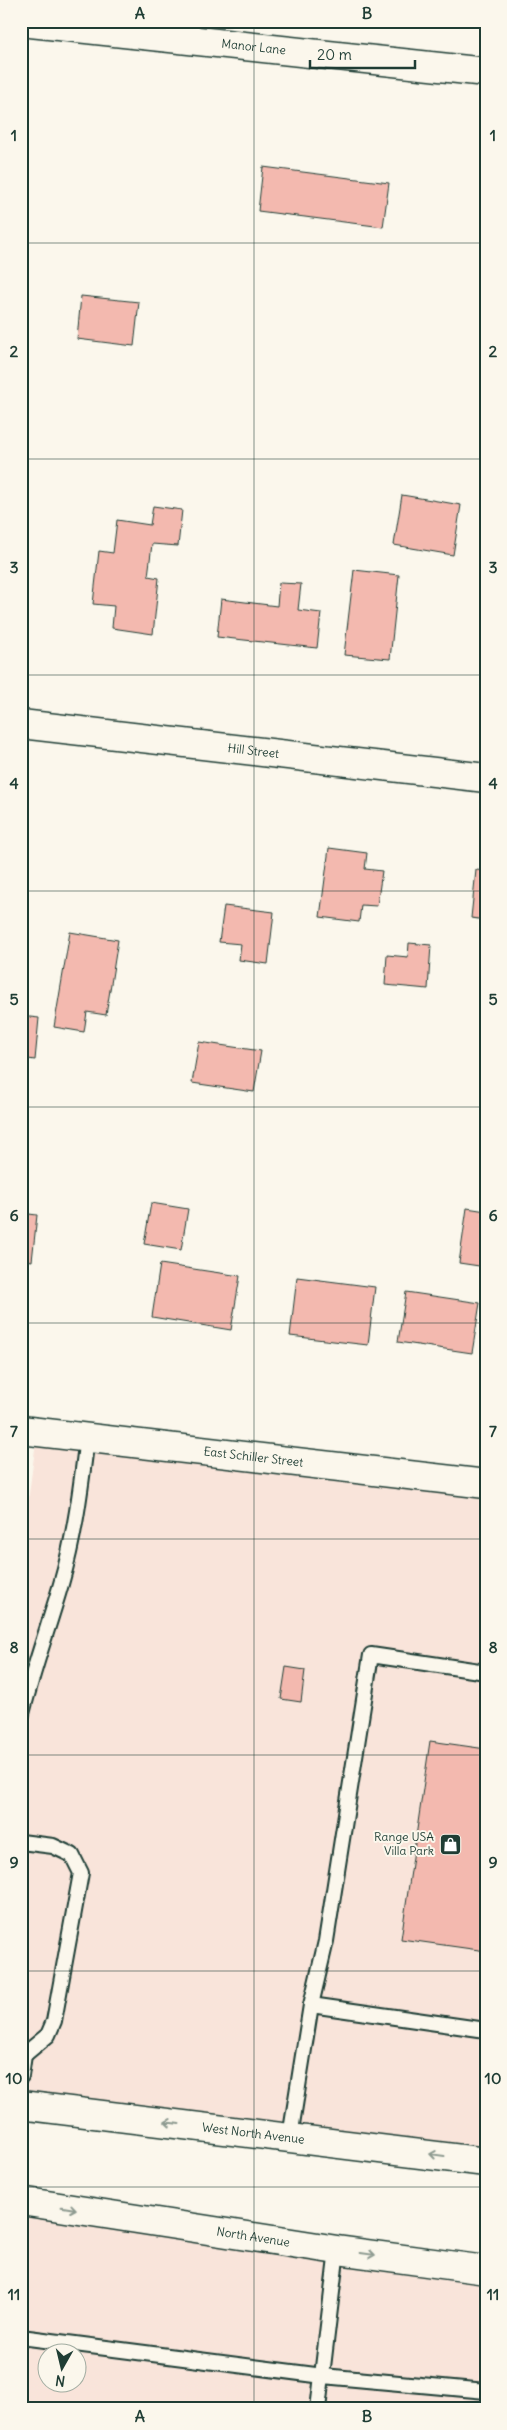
<svg xmlns="http://www.w3.org/2000/svg" width="507" height="2430" viewBox="0 0 507 2430" font-family="Delius,sans-serif">
	<style>
		.built { fill: #f9e4da; fill-rule: evenodd }
		.building { fill: #f3b9af; stroke: #1f3d34 }
		.lines { fill: none; stroke-linecap: round; stroke-linejoin: round }
		.service-casing { stroke: #1f3d34; stroke-width: 18 }
		.minor-casing { stroke: #1f3d34; stroke-width: 31 }
		.primary-casing { stroke: #1f3d34; stroke-width: 31 }
		.service { stroke: #fbf7ec; stroke-width: 14 }
		.minor { stroke: #fbf7ec; stroke-width: 28 }
		.primary { stroke: #fbf7ec; stroke-width: 28 }
		.oneway { stroke: #8d9a90 }
		.grid { fill: none; stroke: #1f3d34; stroke-width: 1; stroke-opacity: 0.55 }
		.labels { text-anchor: middle; stroke-width: 4; stroke-linejoin: round; paint-order: stroke }
		.street-label { font-size: 12px; fill: #1f3d34; stroke: #fbf7ec }
		.poi-label { font-size: 12px; fill: #1f3d34; stroke: #fbf7ec; text-anchor: end }
		.neatline { fill: none; stroke: #1f3d34; stroke-width: 2 }
		.grid-label { font-size: 16px; text-anchor: middle; font-weight: bold; fill: #1f3d34 }
	</style>
	<rect width="100%" height="100%" fill="#fbf7ec"/>
	<filter id="ink" filterUnits="userSpaceOnUse"><feTurbulence type="fractalNoise" baseFrequency=".02" numOctaves="2"/><feDisplacementMap in="SourceGraphic" scale="10" xChannelSelector="R" yChannelSelector="G"/><feConvolveMatrix kernelMatrix="1 2 1 2 8 2 1 2 1" color-interpolation-filters="sRGB"/></filter>
	<g filter="url(#ink)">
		<g class="built">
			<polygon points="39,1419 486,1475 486,2156 21,2097 21,1554"/>
			<path d="M21,2209L486,2277V2409H21ZM48,2352H78V2382H48Z"/>
		</g>
		<g class="building">
			<polygon points="263,167 389,183 383,227 258,211"/>
			<polygon points="81,296 139,302 134,346 77,339"/>
			<polygon points="21,462 25,463 21,496"/>
			<polygon points="402,495 461,505 453,555 394,545"/>
			<polygon points="153,506 182,510 178,546 152,544 148,576 159,578 153,634 112,628 114,606 93,604 99,551 113,553 117,520 150,525"/>
			<polygon points="354,570 399,575 390,659 344,655"/>
			<polygon points="279,583 301,584 298,610 321,613 317,648 217,637 221,599 277,606"/>
			<polygon points="329,848 367,853 365,869 382,871 377,906 361,905 359,922 320,917"/>
			<polygon points="476,870 486,871 486,920 471,918"/>
			<polygon points="224,906 274,912 268,964 239,960 241,944 219,942"/>
			<polygon points="70,932 118,940 106,1015 87,1012 84,1032 54,1027"/>
			<polygon points="409,943 431,945 428,989 385,985 387,955 408,957"/>
			<polygon points="21,1016 39,1018 35,1060 21,1058"/>
			<polygon points="199,1042 261,1051 254,1092 192,1083"/>
			<polygon points="151,1203 188,1209 181,1250 144,1244"/>
			<polygon points="467,1208 486,1211 486,1267 459,1263"/>
			<polygon points="21,1213 37,1215 32,1261 21,1259"/>
			<polygon points="160,1264 240,1276 231,1330 152,1317"/>
			<polygon points="297,1277 375,1287 368,1345 290,1336"/>
			<polygon points="406,1292 480,1303 472,1353 398,1342"/>
			<polygon points="286,1667 305,1670 301,1702 281,1699"/>
			<polygon points="430,1741 486,1749 486,1951 401,1939"/>
		</g>
		<g class="lines">
			<defs>
				<g id="service">
					<path d="M21,1718C32,1672 48,1629 61,1584C75,1536 81,1487 87,1437"/>
					<polyline points="21,1842 53,1846 72,1855 81,1873 54,2021 48,2035 24,2055"/>
					<polyline points="311,2005 486,2030"/>
					<polyline points="21,2053 24,2055 21,2076"/>
					<polyline points="290,2137 311,2005 326,1941 371,1655 486,1672"/>
					<polyline points="21,2337 323,2376 486,2391"/>
					<polyline points="318,2409 337,2250"/>
				</g>
				<g id="minor">
					<path id="s1" d="M21,22L486,72"/>
					<path id="s2" d="M21,724L486,778"/>
					<path id="s3" d="M21,1430L486,1484"/>
				</g>
				<g id="primary">
					<path id="s4" d="M21,2105L486,2162"/>
					<path id="s5" d="M21,2201L337,2250L486,2270"/>
				</g>
			</defs>
			<use href="#service" class="service-casing"/>
			<use href="#minor" class="minor-casing"/>
			<use href="#primary" class="primary-casing"/>
			<use href="#service" class="service"/>
			<use href="#minor" class="minor"/>
			<use href="#primary" class="primary"/>
		</g>
		<defs><path id="oneway-shaft" d="M-6 0H5M1.5-3L5.5 0L1.5 3" fill="none" stroke-width="1.6" stroke-linecap="round" stroke-linejoin="round" transform="scale(1.25)"/></defs>
		<g class="oneway">
			<use href="#oneway-shaft" transform="translate(172 2123) rotate(-173)"/>
			<use href="#oneway-shaft" transform="translate(437 2155) rotate(-172)"/>
			<use href="#oneway-shaft" transform="translate(69 2208) rotate(9)"/>
			<use href="#oneway-shaft" transform="translate(368 2254) rotate(8)"/>
		</g>
	</g>
	<path class="grid" d="M254,21V2409M21,243H486M21,459H486M21,675H486M21,891H486M21,1107H486M21,1323H486M21,1539H486M21,1755H486M21,1971H486M21,2187H486"/>
	<defs>
		<symbol id="shop-square" viewBox="-11 -11 22 22"><rect x="-9" y="-9" width="18" height="18" rx="4" fill="#1f3d34" stroke="#fbf7ec"/><path d="M-5-2.5h2.3a2.7 3.5 0 0 1 5.4 0H5L5.5 6h-11ZM-1.5-2.5h3a1.5 2.3 0 0 0-3 0Z" fill="#fff"/></symbol>
	</defs>
	<g fill-rule="evenodd">
		<use href="#shop-square" x="438" y="1832" width="25" height="25"/>
	</g>
	<g class="labels">
		<g class="street-label">
			<text dy="4" stroke="none"><textPath href="#s1" startOffset="234">Manor Lane</textPath></text>
			<text dy="4" stroke="none"><textPath href="#s2" startOffset="234">Hill Street</textPath></text>
			<text dy="4" stroke="none"><textPath href="#s3" startOffset="234">East Schiller Street</textPath></text>
			<text dy="4" stroke="none"><textPath href="#s4" startOffset="234">West North Avenue</textPath></text>
			<text dy="4" stroke="none"><textPath href="#s5" startOffset="235">North Avenue</textPath></text>
		</g>
		<g class="poi-label">
			<text x="434" y="1841">Range USA<tspan x="434" dy="14">Villa Park</tspan></text>
		</g>
	</g>
	<rect width="507" height="2430" fill="none" stroke="#fbf7ec" stroke-width="55"/>
	<g transform="translate(62 2368) rotate(188)"><circle r="24" fill="#fbf7ec" stroke="#a3ada2"/>
	<path d="M0-4L9 19L0 12L-9 19Z" fill="#1f3d34"/>
	<text y="-8" font-size="14" font-weight="bold" text-anchor="middle" fill="#1f3d34">N</text>
	</g>
	<path d="M310 60v8h105v-8" fill="none" stroke="#1f3d34" stroke-width="2.5"/>
	<text x="317" y="60" font-size="15" fill="#1f3d34" stroke="#fbf7ec" stroke-width="4" paint-order="stroke">20 m</text>
	<rect x="28" y="28" width="452" height="2374" class="neatline"/>
	<g class="grid-label">
		<text x="140" y="19">A</text>
		<text x="367" y="19">B</text>
		<text x="14" y="141">1</text>
		<text x="493" y="141">1</text>
		<text x="14" y="357">2</text>
		<text x="493" y="357">2</text>
		<text x="14" y="573">3</text>
		<text x="493" y="573">3</text>
		<text x="14" y="789">4</text>
		<text x="493" y="789">4</text>
		<text x="14" y="1005">5</text>
		<text x="493" y="1005">5</text>
		<text x="14" y="1221">6</text>
		<text x="493" y="1221">6</text>
		<text x="14" y="1437">7</text>
		<text x="493" y="1437">7</text>
		<text x="14" y="1653">8</text>
		<text x="493" y="1653">8</text>
		<text x="14" y="1868">9</text>
		<text x="493" y="1868">9</text>
		<text x="14" y="2084">10</text>
		<text x="493" y="2084">10</text>
		<text x="14" y="2300">11</text>
		<text x="493" y="2300">11</text>
		<text x="140" y="2422">A</text>
		<text x="367" y="2422">B</text>
	</g>
</svg>
